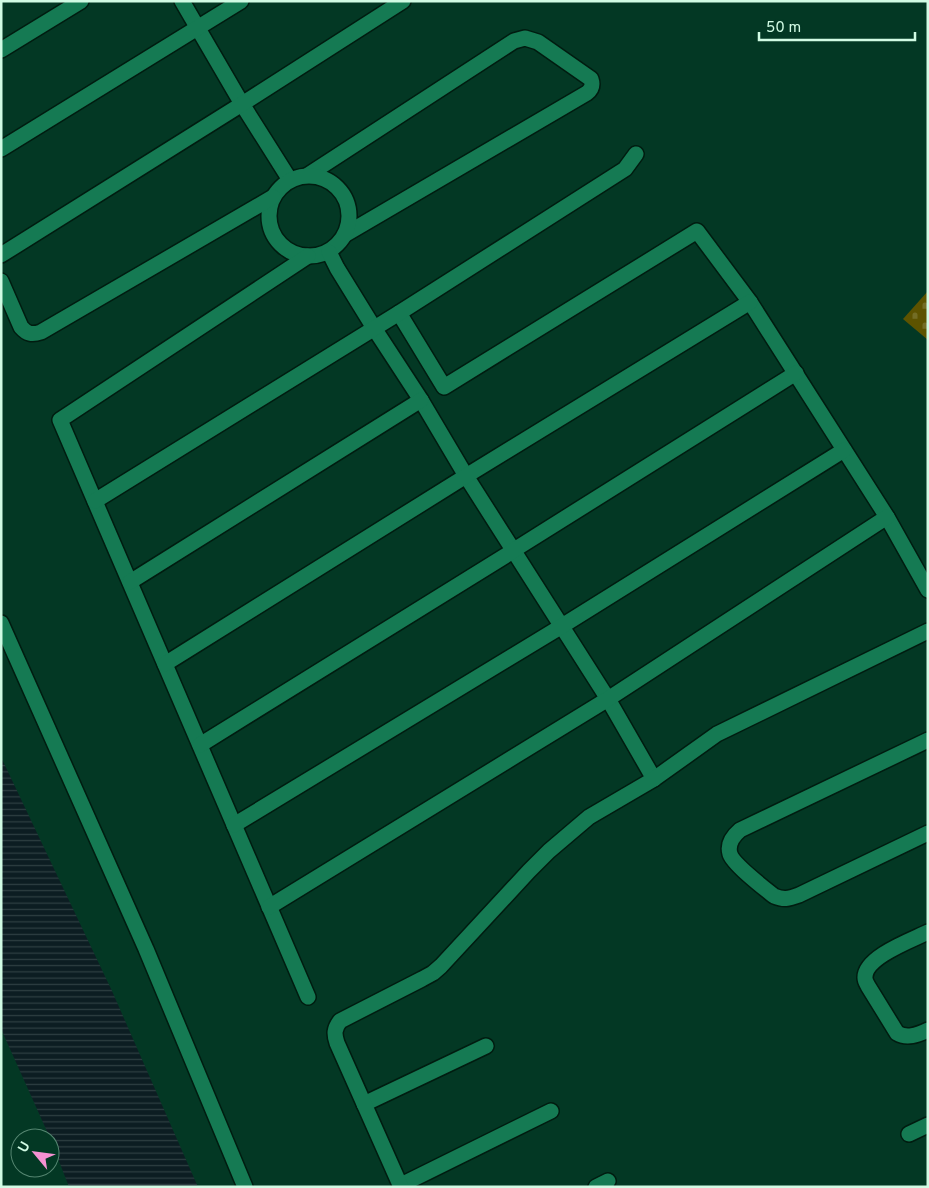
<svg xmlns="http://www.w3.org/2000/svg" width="929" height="1188" viewBox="0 0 929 1188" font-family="Overpass,sans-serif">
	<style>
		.cemetery { fill: url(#cemetery-stones) }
		.water { fill: url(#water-rules) }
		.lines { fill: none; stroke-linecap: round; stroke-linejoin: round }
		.street-casing { stroke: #011c10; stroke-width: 18 }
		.street { stroke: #157a53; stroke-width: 15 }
	</style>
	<defs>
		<pattern id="cemetery-stones" width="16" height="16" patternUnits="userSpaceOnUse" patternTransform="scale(1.25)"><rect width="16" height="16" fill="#5d5300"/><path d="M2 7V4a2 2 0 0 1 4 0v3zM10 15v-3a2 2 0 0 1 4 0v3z" fill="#736d25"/></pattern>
		<pattern id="water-rules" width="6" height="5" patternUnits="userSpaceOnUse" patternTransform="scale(1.25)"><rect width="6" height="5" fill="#0c1d22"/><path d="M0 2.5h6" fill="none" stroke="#2e3f42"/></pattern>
	</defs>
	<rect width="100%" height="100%" fill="#033824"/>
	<polygon class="cemetery" points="928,291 928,340 903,319"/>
	<polygon class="water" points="1,757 112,991 198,1187 69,1187 50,1138 1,1029"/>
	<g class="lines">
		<defs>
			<g id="street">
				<polyline points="182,1 242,104 290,180"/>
				<polyline points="1,50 81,1"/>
				<polyline points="1,149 241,1"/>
				<path d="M308,175L514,41L525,38L538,42L591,79C593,85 592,89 587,93L346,234"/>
				<circle cx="309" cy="216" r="40"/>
				<polyline points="329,252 337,268 374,328 421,400 466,476 608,699 654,779"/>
				<polyline points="1,255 242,104 403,1"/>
				<polyline points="308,256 60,420 308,997"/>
				<path d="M1,281L21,327C27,334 32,335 41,332L273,197"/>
				<polyline points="399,313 444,387 697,231 750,302 887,517 928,590"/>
				<polyline points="95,501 399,313 625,169 636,154"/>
				<polyline points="130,582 421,400"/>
				<polyline points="1,623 146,949 245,1187"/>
				<polyline points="165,664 466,476 750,302"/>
				<path d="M928,740L740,830C733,836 727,844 730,854C733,864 764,888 774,896C784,900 788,899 799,895L928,833"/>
				<polyline points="200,745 505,556 514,550 796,373"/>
				<polyline points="234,825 562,626 844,450"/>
				<polyline points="269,907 608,699 887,517"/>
				<path d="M928,932C912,940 864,957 865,978C865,981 867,984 868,986L897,1033C907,1039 917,1035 928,1030"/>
				<polyline points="364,1104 486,1046"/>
				<polyline points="909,1134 928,1125"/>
				<polyline points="401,1185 551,1111"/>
				<path d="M401,1187L337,1043C334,1034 334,1029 340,1021L422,979L433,973L441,966L529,871L549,851L589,817L654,779L717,734L928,631"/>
				<polyline points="596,1187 608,1181"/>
			</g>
		</defs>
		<use href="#street" class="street-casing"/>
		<use href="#street" class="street"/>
	</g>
	<rect width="929" height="1188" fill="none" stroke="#d1fbe4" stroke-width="5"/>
	<g transform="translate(35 1153) rotate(299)"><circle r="24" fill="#033824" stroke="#558671"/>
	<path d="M0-4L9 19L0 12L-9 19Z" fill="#f591d2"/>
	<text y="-8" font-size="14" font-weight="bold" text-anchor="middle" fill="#d1fbe4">U</text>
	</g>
	<path d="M759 32v8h156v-8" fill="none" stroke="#d1fbe4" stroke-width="2.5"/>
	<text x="766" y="32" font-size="15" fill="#d1fbe4" stroke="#033824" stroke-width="4" paint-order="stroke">50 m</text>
</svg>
